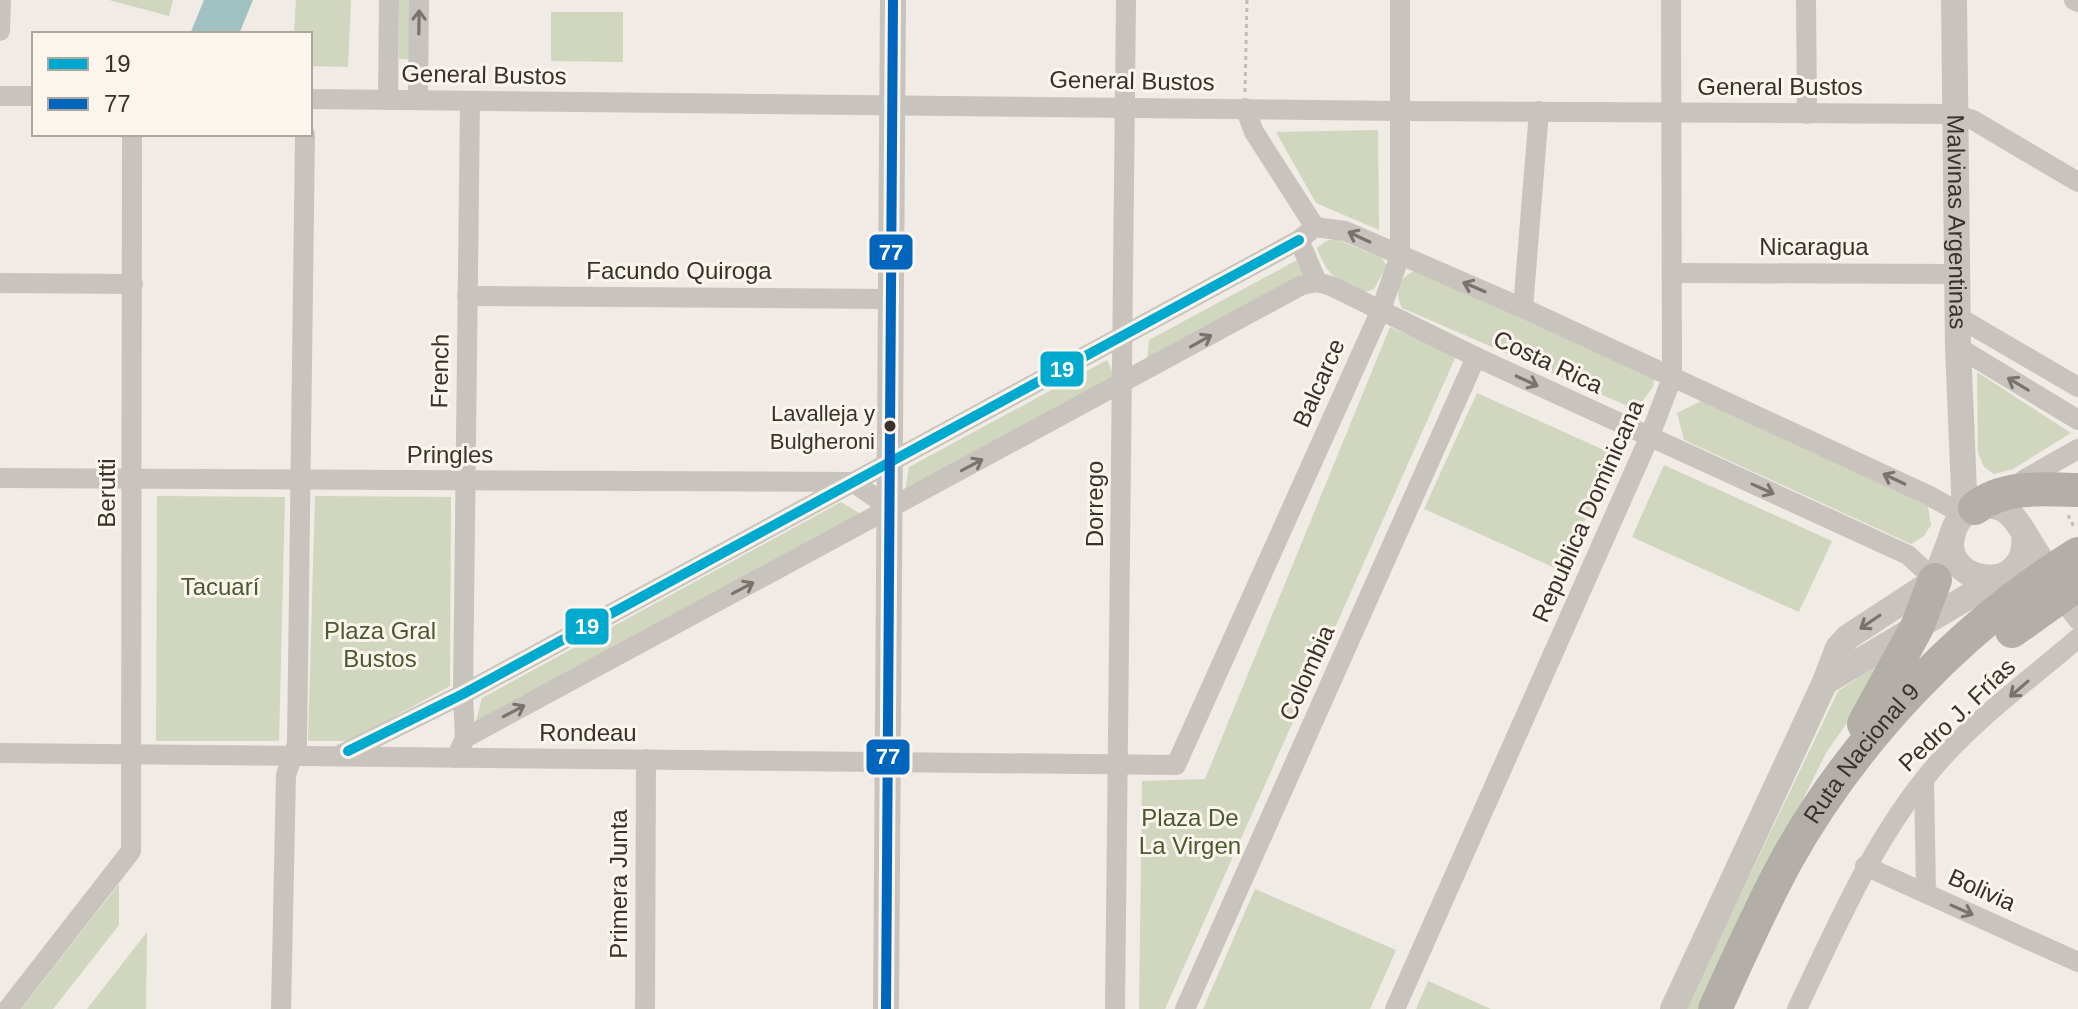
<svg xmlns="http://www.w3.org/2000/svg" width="2078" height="1009" viewBox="0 0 2078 1009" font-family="Arial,sans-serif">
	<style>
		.green { fill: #d1d6bf }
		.water { fill: #a1c2c1 }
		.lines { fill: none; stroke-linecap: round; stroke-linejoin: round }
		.path { stroke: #c2bbb6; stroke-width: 3; stroke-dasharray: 4 4; stroke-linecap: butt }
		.minor { stroke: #c9c3be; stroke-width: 20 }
		.tertiary { stroke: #c9c3be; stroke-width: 26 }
		.trunk { stroke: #b4aea8; stroke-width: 34 }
		.bus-1-casing { stroke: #fbf5ee; stroke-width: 16 }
		.bus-2-casing { stroke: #fbf5ee; stroke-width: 16 }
		.bus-1 { stroke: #00a9ce; stroke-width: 10 }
		.bus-2 { stroke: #0065bd; stroke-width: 10 }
		.oneway { stroke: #7b726d }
		.bus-dot { fill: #3b302b; stroke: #fbf5ee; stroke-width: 3 }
		.labels { text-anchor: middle; stroke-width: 6; stroke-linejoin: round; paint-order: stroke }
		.bus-label { font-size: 22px; fill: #3b302b; stroke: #fbf5ee; text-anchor: end }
		.street-label { font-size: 24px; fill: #3b302b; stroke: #fbf5ee }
		.park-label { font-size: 24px; fill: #4a5a2e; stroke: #fbf5ee }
		.line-badge { stroke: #fbf5ee; stroke-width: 3 }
		.badge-label { font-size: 22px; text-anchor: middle; font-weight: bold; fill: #fff }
	</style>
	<rect width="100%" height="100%" fill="#f0ebe5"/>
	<g class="green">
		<polygon points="109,0 173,0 169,16"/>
		<polygon points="296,0 351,0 348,67 310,66 310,34 294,34"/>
		<polygon points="399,0 410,0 409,59 399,59"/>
		<polygon points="551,12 623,12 623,62 551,61"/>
		<polygon points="1378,130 1379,230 1316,203 1276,132"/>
		<path d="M1336,239L1382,258L1387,266L1374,289L1365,292C1337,280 1328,278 1317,248L1326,241Z"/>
		<polygon points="1299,259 1306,272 1147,362 1149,340"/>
		<path d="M1418,270L1655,373L1653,387L1638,407H1630L1402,308C1393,290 1399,276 1418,270Z"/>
		<polygon points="1390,327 1456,356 1165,1009 1139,1009 1142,781 1205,779"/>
		<polygon points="1107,360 1115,377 905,491 909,467"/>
		<polygon points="1977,372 2071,433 2013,469 1994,474 1984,467 1978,453"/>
		<polygon points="1477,393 1615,455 1562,571 1424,509"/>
		<polygon points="1703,400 1928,506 1931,525 1924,536 1911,544 1684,440 1677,413"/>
		<polygon points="1664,465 1832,541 1799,612 1632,537"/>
		<polygon points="157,496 285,497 279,741 156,741"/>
		<polygon points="315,496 451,497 450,686 350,741 308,741"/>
		<polygon points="841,502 861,514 476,721 482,698"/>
		<polygon points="1895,654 1826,753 1699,1009 1686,1009 1838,691"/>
		<polygon points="119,884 119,925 53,1009 21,1009"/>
		<polygon points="1255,889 1396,950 1370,1009 1203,1009"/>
		<polygon points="147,932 146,1009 87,1009"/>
		<polygon points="1428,981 1491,1009 1416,1009"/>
	</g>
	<polygon class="water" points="204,0 253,0 239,34 190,34"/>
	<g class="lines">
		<g class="path">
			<polyline points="1245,92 1247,0"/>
			<polyline points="2068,515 2075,529"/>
		</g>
		<g class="minor">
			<polyline points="1806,0 1807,114"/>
			<polyline points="2074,0 2078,2"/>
			<polyline points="0,31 1,0"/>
			<polyline points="0,96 34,96"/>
			<polyline points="310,99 1401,111 1954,114 1973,120 2078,182"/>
			<polyline points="388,100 389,0"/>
			<polyline points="418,100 419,0"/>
			<polyline points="1245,108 1254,132 1315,227"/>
			<polyline points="1672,273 1957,274"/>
			<polyline points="0,283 133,284"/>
			<polyline points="467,296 891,299"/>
			<polyline points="1523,308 1539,111"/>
			<polyline points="1958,317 2078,387"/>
			<polyline points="1958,347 2078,420"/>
			<polyline points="0,478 853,482 891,509"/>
			<polyline points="2014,489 2025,479 2078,449"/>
			<polyline points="1935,580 1908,555 1476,357 1331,286 1317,282 1299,240 1315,227 1345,231 1523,308 1928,495 1964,515"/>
			<polyline points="2059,595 2078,620"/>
			<polyline points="465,738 463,694 470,101"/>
			<polyline points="0,753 1176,765 1380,312 1400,256 1400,0"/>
			<polyline points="340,755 463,694 1299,240"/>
			<polyline points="456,758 465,738 1302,285 1317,282"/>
			<polyline points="1924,780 1926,893"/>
			<polyline points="1865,866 2078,962"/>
			<polyline points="8,1009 131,851 132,134"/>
			<polyline points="281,1009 286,775 297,744 305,134"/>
			<polyline points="645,1009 646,759"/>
			<polyline points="1115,1009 1126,0"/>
			<polyline points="1185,1009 1476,357"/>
			<polyline points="1395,1009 1649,438 1672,378 1671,0"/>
			<path d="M1797,1009C1838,924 1874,837 1936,765C1976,718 2032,678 2078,638"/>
		</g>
		<g class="tertiary">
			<path id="s1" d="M1954,0L1958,347L1965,514"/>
			<path d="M2024,534C2031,601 1933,584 1954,529C1958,519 1966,511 1976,508C2007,498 2018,523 2031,544C2040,558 2048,572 2056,587"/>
			<polyline points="1825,682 2001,577"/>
			<polyline points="886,1009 893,0"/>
			<polyline points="1673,1009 1825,682 1838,648 1848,637 1935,580 1953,533"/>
		</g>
		<g class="trunk">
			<path d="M1975,508C2004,485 2043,489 2078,490"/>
			<polyline points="2012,631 2078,584"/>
			<polyline points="1864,724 1917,627 1935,580"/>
			<path id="s2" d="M1715,1009C1738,959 1760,909 1786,861C1853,740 1961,626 2078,554"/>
		</g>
		<defs>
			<polyline id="bus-1" points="348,751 463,694 1299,240"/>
			<polyline id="bus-2" points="886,1009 893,0"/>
		</defs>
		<use href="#bus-1" class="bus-1-casing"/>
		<use href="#bus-2" class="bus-2-casing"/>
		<use href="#bus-1" class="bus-1"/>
		<use href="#bus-2" class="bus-2"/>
	</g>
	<defs><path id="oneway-shaft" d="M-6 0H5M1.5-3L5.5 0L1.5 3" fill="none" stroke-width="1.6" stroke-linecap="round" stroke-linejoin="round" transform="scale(2)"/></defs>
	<g class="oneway">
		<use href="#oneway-shaft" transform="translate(419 22) rotate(-89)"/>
		<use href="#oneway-shaft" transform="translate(1359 237) rotate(-155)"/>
		<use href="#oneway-shaft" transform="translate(1474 287) rotate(-157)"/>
		<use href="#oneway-shaft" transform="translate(1201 341) rotate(-29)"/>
		<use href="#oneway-shaft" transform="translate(1527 381) rotate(25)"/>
		<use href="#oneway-shaft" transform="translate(2018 384) rotate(-149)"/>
		<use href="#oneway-shaft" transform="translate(972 465) rotate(-28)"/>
		<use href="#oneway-shaft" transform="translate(1894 479) rotate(-155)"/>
		<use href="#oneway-shaft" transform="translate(1763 489) rotate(24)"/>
		<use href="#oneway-shaft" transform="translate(743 588) rotate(-28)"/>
		<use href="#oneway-shaft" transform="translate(1870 622) rotate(146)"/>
		<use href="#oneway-shaft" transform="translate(2019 689) rotate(139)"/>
		<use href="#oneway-shaft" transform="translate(514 711) rotate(-28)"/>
		<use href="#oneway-shaft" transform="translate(1962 910) rotate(24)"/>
	</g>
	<circle class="bus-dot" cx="890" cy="426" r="7"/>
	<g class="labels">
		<g class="bus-label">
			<text x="875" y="421">Lavalleja y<tspan x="875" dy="28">Bulgheroni</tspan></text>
		</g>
		<g class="street-label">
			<text transform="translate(484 75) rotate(1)" y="8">General Bustos</text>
			<text transform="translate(1132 81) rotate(1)" y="8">General Bustos</text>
			<text x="1780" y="95">General Bustos</text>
			<text dy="8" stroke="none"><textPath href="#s1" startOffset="222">Malvinas Argentinas</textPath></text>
			<text x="1814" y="255">Nicaragua</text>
			<text x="679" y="279">Facundo Quiroga</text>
			<text transform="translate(1548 362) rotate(25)" y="8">Costa Rica</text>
			<text transform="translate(440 371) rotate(-89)" y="8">French</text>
			<text transform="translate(1319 383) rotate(-66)" y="8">Balcarce</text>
			<text x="450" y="463">Pringles</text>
			<text transform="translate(107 493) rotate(-90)" y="8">Berutti</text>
			<text transform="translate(1095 504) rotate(-90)" y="8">Dorrego</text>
			<text transform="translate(1588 511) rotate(-66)" y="8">Republica Dominicana</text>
			<text transform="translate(1307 673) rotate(-66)" y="8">Colombia</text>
			<text transform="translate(1957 715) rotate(-44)" y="8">Pedro J. Frías</text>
			<text x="588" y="741">Rondeau</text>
			<text dy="8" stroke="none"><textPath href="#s2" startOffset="296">Ruta Nacional 9</textPath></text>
			<text transform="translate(619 884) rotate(-90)" y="8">Primera Junta</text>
			<text transform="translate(1982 890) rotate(24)" y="8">Bolivia</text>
		</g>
		<g class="park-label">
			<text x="220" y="595">Tacuarí</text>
			<text x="380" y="639">Plaza Gral<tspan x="380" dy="28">Bustos</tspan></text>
			<text x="1190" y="826">Plaza De<tspan x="1190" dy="28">La Virgen</tspan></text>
		</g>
	</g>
	<g class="line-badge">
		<rect x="868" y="233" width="46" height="38" rx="8" fill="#0065bd"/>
		<rect x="1039" y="350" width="46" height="38" rx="8" fill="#00a9ce"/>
		<rect x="564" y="607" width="46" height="39" rx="8" fill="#00a9ce"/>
		<rect x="865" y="738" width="46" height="38" rx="8" fill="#0065bd"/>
	</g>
	<g class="badge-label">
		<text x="891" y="260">77</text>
		<text x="1062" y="377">19</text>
		<text x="587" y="634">19</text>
		<text x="888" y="764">77</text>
	</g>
	<rect x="32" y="32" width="280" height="104" fill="#fbf5ee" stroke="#aea6a0" stroke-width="2"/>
	<rect x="48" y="58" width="40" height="12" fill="#00a9ce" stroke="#aea6a0" stroke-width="2"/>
	<text x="104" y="72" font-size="24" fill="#3b302b">19</text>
	<rect x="48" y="98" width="40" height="12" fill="#0065bd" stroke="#aea6a0" stroke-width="2"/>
	<text x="104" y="112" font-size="24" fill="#3b302b">77</text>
</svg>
